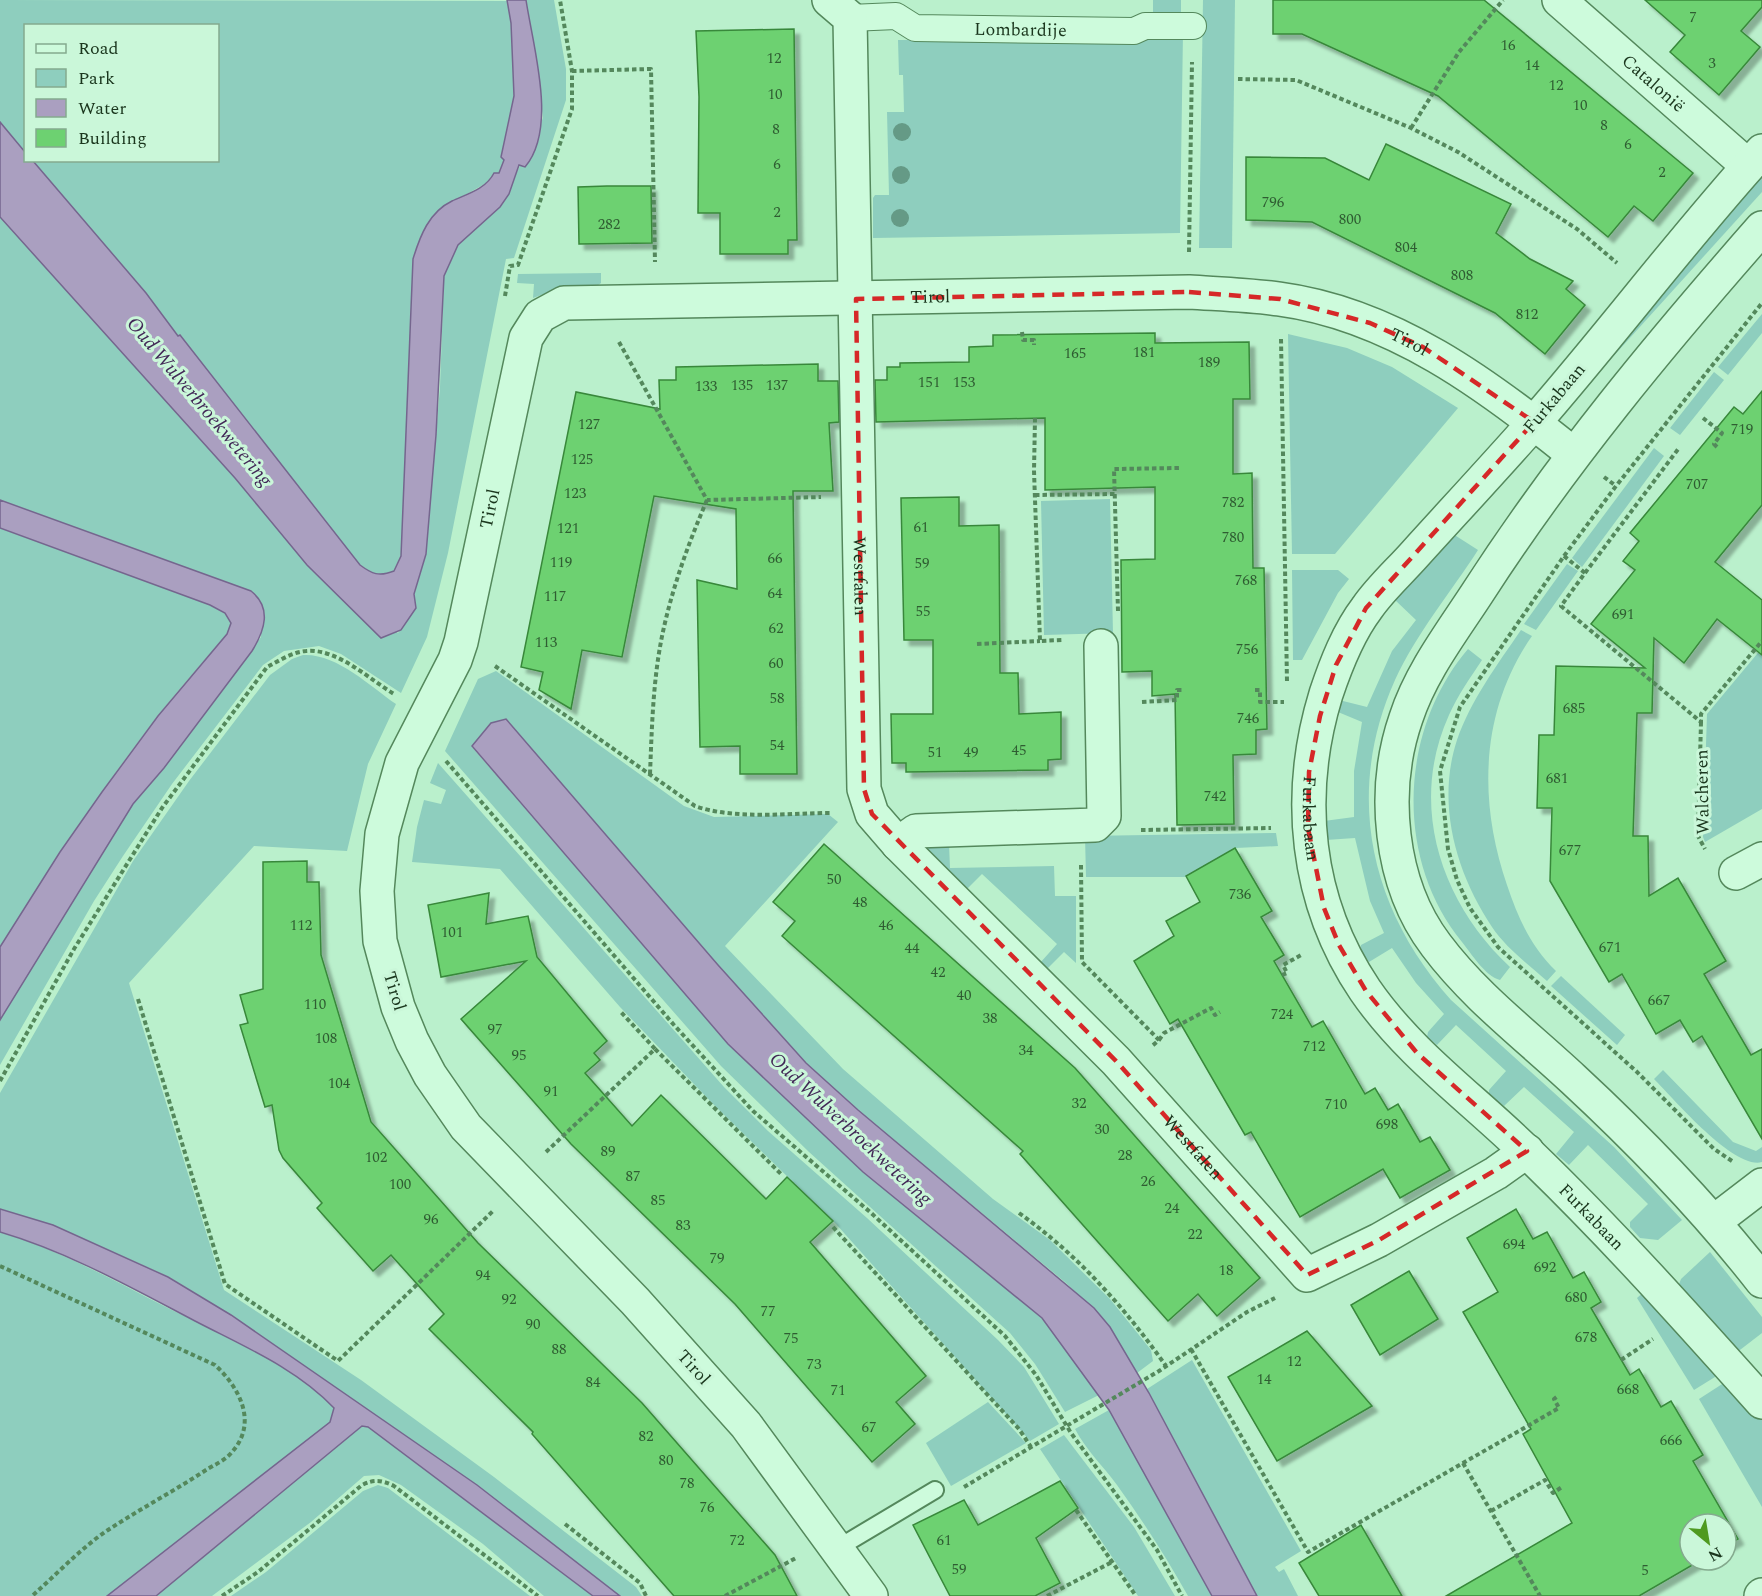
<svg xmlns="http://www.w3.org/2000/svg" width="1762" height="1596" font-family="Spectral,serif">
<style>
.green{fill:#8ecebe}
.water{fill:#aa9fc0;stroke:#75668e;stroke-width:1.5}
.building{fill:#6dd171;stroke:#38883a;stroke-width:1.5;filter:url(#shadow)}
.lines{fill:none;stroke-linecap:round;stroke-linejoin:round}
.service-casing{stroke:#54885c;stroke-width:20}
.pedestrian-casing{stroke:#54885c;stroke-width:28}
.minor-casing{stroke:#54885c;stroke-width:36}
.tertiary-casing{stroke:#54885c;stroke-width:36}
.path{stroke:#54885c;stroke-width:4;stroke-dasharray:4.5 3;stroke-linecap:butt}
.service{stroke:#cdfbdc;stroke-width:16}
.pedestrian{stroke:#cdfbdc;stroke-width:26}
.minor{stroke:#cdfbdc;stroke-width:33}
.tertiary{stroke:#cdfbdc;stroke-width:33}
.tree{fill:#659a86}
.marked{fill:none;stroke:#d62828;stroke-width:4.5;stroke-dasharray:12 8;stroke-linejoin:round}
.labels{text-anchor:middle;stroke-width:6;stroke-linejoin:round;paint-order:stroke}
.number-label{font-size:15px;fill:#2f5d32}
.street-label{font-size:18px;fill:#1a361d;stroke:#caf7d9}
.water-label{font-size:20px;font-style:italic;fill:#422857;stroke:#caf7d9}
</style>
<defs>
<filter id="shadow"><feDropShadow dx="5.5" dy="5.5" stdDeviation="1.5" flood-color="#0004"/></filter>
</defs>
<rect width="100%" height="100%" fill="#baf0cc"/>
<g class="green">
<path d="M0,0L508,1L511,23L514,96L501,157L504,160L499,173H494L488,182L444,207L413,259L403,519L401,556L394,571C379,577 372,574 360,565L180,335L178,336L146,293L33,161L218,160V26H26L25,152L0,122Z"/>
<path d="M526,0H554L566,69V100L514,258L506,259L448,553L427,637L401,693L341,654L319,646L284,651L263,665L172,784L123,856L94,901L0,1065V1020L18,987L133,804L164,768L261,637L251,591L0,500V217L235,478L307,565L398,633L416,608L414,594L426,554L440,387L444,276L458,245L500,207L543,118Z"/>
<path d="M1153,0H1181V21L1153,20Z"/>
<path d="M1203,0H1235L1232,248H1199Z"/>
<path d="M1151,32H1183L1180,233L873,238V198L875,195H889L887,112H904L903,75H899L898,40L1141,41Z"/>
<path d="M1762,164V192L1600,371L1595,368Z"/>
<path d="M601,273V283L597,286L563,287L533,298L534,284L517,283L518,274Z"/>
<path d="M1762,314V333L1728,375L1718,367Z"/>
<path d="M1288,334L1347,348L1392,367L1458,408L1335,554H1292Z"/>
<path d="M1714,372L1724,380L1680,435L1670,428Z"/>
<path d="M1654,448L1664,456L1582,567L1572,558Z"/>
<path d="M1110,499L1113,633L1044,635L1041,501Z"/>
<path d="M0,528L210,605L225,613L231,623L227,634C204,661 179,689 157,717C100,791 49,869 0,947Z"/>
<path d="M1453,534L1478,550C1451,592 1416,634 1395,680C1344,794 1370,909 1451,1000L1614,1147L1682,1220L1658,1240L1640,1238L1630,1227V1222L1648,1204L1588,1145L1569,1165L1556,1154L1574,1132L1524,1087L1504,1106L1489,1094V1090L1506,1071L1456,1025L1437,1045L1427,1037L1428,1032L1444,1014L1416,983L1392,948L1369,962L1360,949L1361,945L1384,933L1370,901L1355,838L1326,840L1324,821L1354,817V771L1362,722L1338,712L1339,700L1367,707L1392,651L1416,620L1395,600Z"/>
<path d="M1567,564L1578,571L1536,630L1524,624Z"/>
<path d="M1292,570H1338L1349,579L1338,593L1302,660H1293Z"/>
<path d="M1521,630L1532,636C1480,711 1478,801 1507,885C1518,918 1531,947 1556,971L1547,981C1529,965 1506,948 1492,927C1456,873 1436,804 1457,740C1471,700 1497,665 1521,630Z"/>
<path d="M1762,648V809L1705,842L1703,837L1707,714Z"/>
<path d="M1468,649L1482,660C1470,678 1458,695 1449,715C1408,805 1441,903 1510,967L1500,980C1485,976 1471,953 1462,942C1394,859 1399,730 1468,649Z"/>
<path d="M303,655C336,653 370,686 396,704L368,764L347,851L254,846L129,983L224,1290L361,1380L494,1477L636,1587L642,1596H620L477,1485L231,1315L169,1277L53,1225L0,1209V1093L133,861L189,781L270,675L292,659Z"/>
<path d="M496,671L684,806L714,817L828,814L838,822L725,946L843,1069L993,1199L1050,1240L1110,1299L1151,1350L1153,1361L1137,1373L1110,1327L1066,1283L858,1110L806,1063L718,965L506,719L491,723L472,747L728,1044L863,1172L1042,1318L1099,1395L1065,1412L1035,1364L1010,1333L809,1152L721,1066L445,751L478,679Z"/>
<path d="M438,763L724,1087L768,1131L867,1218L998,1340L1024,1367L1059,1424L1030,1441L836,1224L716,1107L620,1007L500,869L412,862L417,827L424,800L441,804L446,790L430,783Z"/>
<path d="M1276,833L1278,846L1236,848L1185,877H1086L1085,836Z"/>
<path d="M937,839L949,844L950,868L1054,866L1055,896H1076V963L1064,952L1046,970L1040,963L1057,944L982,874L966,890L924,852Z"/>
<path d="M1561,976L1625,1035L1617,1045L1551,986Z"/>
<path d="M1663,1070L1733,1142L1756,1151L1762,1147V1162C1734,1170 1674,1099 1654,1079Z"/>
<path d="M0,1232C57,1249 109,1278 162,1305C220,1334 288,1361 334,1408L331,1422L107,1596H0Z"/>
<path d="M1710,1252L1762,1317V1333L1736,1353L1678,1287L1681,1279Z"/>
<path d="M1646,1290L1723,1372L1694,1390L1637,1298Z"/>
<path d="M1192,1360L1301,1551L1275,1567L1279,1572L1284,1569L1298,1596H1257L1147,1389Z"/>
<path d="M1730,1379L1762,1414V1507L1699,1399Z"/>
<path d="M988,1402L1026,1443L951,1486L926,1443Z"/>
<path d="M1109,1410L1212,1596H1188C1166,1557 1143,1521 1117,1485C1104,1467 1086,1450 1075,1429Z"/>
<path d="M362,1426L368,1427L593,1596H544L483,1544L401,1485L379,1475L364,1476L311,1522L212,1596H156Z"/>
<path d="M1064,1435L1134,1527L1175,1596H1138L1040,1449Z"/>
<path d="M378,1485L388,1488L530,1596H231L266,1572L363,1491Z"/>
</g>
<g class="water">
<path d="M507,0H526C533,47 558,128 525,167L519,165L509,194L500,207L458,245L444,276L436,435L426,554L414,594L416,608L401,630L381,638L307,565L235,478L0,217V122L25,152L26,160L33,161L146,293L178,336L180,335L360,565C372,574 379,577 394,571L401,556L413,259C420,236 429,212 452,201C467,194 486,189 494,173H499L504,160L501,157L514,96L511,23Z"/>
<path d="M0,500L251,591C272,608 265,630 252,651L164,768L133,804L0,1020V947L60,852L102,792L158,716L227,634L231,623L225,613L210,605L0,528Z"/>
<path d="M506,719L718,965L806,1063L858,1110L1094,1308L1110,1327L1149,1393L1257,1596H1212L1109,1410L1042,1318L863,1172L728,1044L472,746L491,723Z"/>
<path d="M0,1209L53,1225L168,1277L231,1315L477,1485L620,1596H593L368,1427L362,1426L156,1596H107L330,1422L334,1408C296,1368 243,1346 195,1321C132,1288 68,1252 0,1232Z"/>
</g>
<g class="building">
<path d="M1273,0H1484L1693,173L1653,221L1634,206L1608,237L1438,96L1302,34H1273Z"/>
<path d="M1645,0H1762V7L1741,31L1760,47L1719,95L1670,52L1685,35Z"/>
<path d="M794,29L797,240H788V254H720V213H698L699,97L696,31Z"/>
<path d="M1386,144L1511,204L1496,233L1530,259L1573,281L1566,289L1585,305L1545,354L1495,313L1312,222L1246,220V157L1325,158L1369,180Z"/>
<path d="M607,186H651L652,243L579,244L578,187Z"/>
<path d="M1155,333V343L1249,342L1250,399H1233V474L1252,473L1253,568H1264L1267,729L1256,730V754L1233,755L1234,824L1177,825L1175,694L1152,696V671L1122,672L1121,560L1155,559V487L1045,490V418L876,422L875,380H887V367H900V363L969,362V347L993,346V335Z"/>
<path d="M818,364V381H838L839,422L829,423L833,491H793L797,774H740V746L700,747L697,580L737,589L736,509L654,496L622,657L582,650L571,709L539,690L543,672L521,667L576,392L660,409L659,380H676V367Z"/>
<path d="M1762,391V505L1715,562L1762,600V655L1717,619L1684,663L1654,638L1652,713H1637L1633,836H1648L1649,896L1678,878L1726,961L1704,974L1751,1055L1762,1049V1139L1702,1036L1693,1042L1680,1020L1656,1034L1622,974L1609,982L1550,881L1552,808H1537L1539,735H1554L1556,666L1645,668L1591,624L1635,570L1623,561L1639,541L1630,533L1734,407L1743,414Z"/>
<path d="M959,497V526L999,525L1000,673H1018L1019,714L1061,712V759L1048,760V770L906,772V763H892L891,714H933V640H904L901,498Z"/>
<path d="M824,844L1075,1068L1260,1278L1217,1316L1198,1294L1168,1321L1020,1154L1023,1151L782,936L795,921L773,902Z"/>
<path d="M1235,848L1272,911L1261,917L1284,955L1274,961L1312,1027L1323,1021L1365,1094L1375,1088L1388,1110L1398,1104L1420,1142L1430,1137L1450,1170L1400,1198L1383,1169L1300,1217L1251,1132L1245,1135L1178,1019L1170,1024L1134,961L1174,936L1166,921L1200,902L1186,876Z"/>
<path d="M307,861V882H319L321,955L371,1122L478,1243L642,1403L775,1555L797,1596H674L532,1434L533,1432L429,1329L444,1314L391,1255L373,1271L317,1208L322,1203L283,1158L279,1150L272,1105L265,1107L240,1025L248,1023L240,995L263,989V862Z"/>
<path d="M489,893L486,924L528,916L537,957L607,1041L594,1053L600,1060L585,1073L632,1126L661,1095L766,1199L787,1177L833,1221L810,1242L926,1376L896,1402L915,1424L872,1462L735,1304L571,1144L461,1019L526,961L441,977L428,905Z"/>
<path d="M1516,1209L1533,1239L1547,1232L1573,1278L1584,1272L1601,1302L1591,1308L1630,1375L1639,1369L1661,1407L1671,1401L1703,1455L1693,1461L1738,1539L1726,1546V1524H1690V1560H1701L1639,1596H1446L1572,1523L1523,1434L1531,1429L1463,1312L1498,1292L1467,1238Z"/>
<path d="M1409,1271L1438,1319L1380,1355L1351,1305Z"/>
<path d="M1307,1331L1372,1406L1277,1461L1228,1377Z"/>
<path d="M1060,1481L1078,1508L1036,1538L1060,1583L1035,1596H950L913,1525L964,1500L978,1525Z"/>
<path d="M1361,1525L1402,1596H1319L1299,1563Z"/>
</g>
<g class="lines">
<g class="service-casing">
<path id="service" d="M838,1548L935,1490"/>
</g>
<g class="pedestrian-casing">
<g id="pedestrian">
<path id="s1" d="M850,18L896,16L915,28L1134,31L1145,26H1193"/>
</g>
</g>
<g class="minor-casing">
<g id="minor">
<path id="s2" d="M829,0L850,18L864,789L872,814L898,844L1116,1061L1307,1275L1379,1240L1496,1173L1527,1151"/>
<path id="s3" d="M1559,0L1748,166"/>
<path id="s4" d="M1762,151C1682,239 1611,335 1532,425C1493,469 1454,511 1415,554C1399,572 1380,589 1367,608C1348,633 1336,664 1326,694C1295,795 1305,901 1365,990C1409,1054 1473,1099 1528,1153C1610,1232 1686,1317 1762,1402"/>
<path d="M898,844L916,831L1095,825L1104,816L1101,646"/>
<path d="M1736,873L1762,859"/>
<path d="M1715,1221L1762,1185"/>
<path id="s5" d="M871,1596L746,1425L635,1301L466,1127L430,1075L412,1041L398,1007L380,941L377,891L382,834L402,763L455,660L461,642L526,338L540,316L564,303L1189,292C1219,294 1250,295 1279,299C1392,314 1488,385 1573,454"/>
<path d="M1761,1596L1762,1595"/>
</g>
</g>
<g class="tertiary-casing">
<path id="tertiary" d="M1762,228C1660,344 1562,462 1478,592C1452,632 1421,672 1406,718C1381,790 1389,883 1436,945C1474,996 1527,1036 1573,1079C1641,1142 1705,1208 1762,1281"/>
</g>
<g class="path">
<path d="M572,71L651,69L655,262"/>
<path d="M1238,79L1296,80L1411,128L1458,152L1577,229L1617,263"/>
<path d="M1411,128L1459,52L1503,0"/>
<path d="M1189,252L1192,62"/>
<path d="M505,296L510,266L518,265L572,109V71L560,0"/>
<path d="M1022,332L1023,340H1034V345"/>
<path d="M1281,339L1287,682"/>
<path d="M619,342L707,500L821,497"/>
<path d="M1035,418L1034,471L1040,641L1062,640"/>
<path d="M1703,418L1722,433L1714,444L1717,447"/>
<path d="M1604,477L1616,486"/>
<path d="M1035,495L1115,494"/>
<path d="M1564,556L1585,573L1561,606L1701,722V714L1762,641"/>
<path d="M1585,573L1679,448"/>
<path d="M1118,611L1114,469L1179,468"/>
<path d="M977,644L1040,641"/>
<path d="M495,666L695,806C734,820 790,813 832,813"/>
<path d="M1255,690H1260V702H1284"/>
<path d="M1142,702L1177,700V690H1182"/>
<path d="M1701,722L1698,836L1705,849"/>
<path d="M446,761L674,1025L753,1111L870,1212L1005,1336L1036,1375L1071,1433L1157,1550L1182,1596"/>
<path d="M650,774C652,725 653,675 664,627C674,583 689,542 707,500"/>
<path d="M1141,830L1271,828"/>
<path d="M1081,865L1082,962L1159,1040L1152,1046"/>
<path d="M1282,975L1287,973L1283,965L1303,954"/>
<path d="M138,999L225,1284L338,1361L493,1211"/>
<path d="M1159,1040L1164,1033L1211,1008L1215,1015L1220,1012"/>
<path d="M655,1049L782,1175"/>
<path d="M0,1081L74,949L162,808L267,667C279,661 292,652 306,651C337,648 369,679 394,694"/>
<path d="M546,1152L655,1049L621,1012"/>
<path d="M1732,1161L1714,1149L1636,1071L1498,947L1470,908L1457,880L1448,849L1440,771L1460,707L1564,556L1616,486L1762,303"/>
<path d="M1019,1213C1078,1255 1125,1308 1166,1366"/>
<path d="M833,1227L1019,1429L1031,1447"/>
<path d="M0,1266L215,1365C240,1388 258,1423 232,1452C226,1460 214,1465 206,1470C174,1491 140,1509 108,1530C81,1548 57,1574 32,1596"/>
<path d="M1191,1349L1308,1552L1559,1408L1554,1399L1558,1396"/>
<path d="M1621,1360L1653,1339"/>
<path d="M1463,1463L1540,1596"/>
<path d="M964,1487L1159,1371L1247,1312L1275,1298"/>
<path d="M1076,1510L1136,1596"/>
<path d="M1491,1511L1545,1480L1553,1493L1562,1487"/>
<path d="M565,1524L640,1583L646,1596"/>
<path d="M222,1596L258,1572L362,1485C374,1479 382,1480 394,1486L538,1596"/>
<path d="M725,1596L796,1558"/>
<path d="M1047,1596L1112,1562"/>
</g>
<use href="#service" class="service"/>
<use href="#pedestrian" class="pedestrian"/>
<use href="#minor" class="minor"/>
<use href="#tertiary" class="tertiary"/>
</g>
<g class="tree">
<circle cx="902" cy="132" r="9"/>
<circle cx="901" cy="175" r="9"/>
<circle cx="900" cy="218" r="9"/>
</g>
<path class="marked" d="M1189,292L1280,299L1370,323L1423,347L1534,422L1366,608L1336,665L1320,716L1309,772L1308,828L1324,908L1339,945L1366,991L1417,1053L1527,1151L1379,1240L1307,1275L1116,1061L872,814L864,789L856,299Z"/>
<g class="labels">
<g class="number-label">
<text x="1693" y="22">7</text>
<text x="1508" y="50">16</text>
<text x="774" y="63">12</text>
<text x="1712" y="68">3</text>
<text x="1532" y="70">14</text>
<text x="1556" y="90">12</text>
<text x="775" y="99">10</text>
<text x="1580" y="110">10</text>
<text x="1604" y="130">8</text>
<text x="776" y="134">8</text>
<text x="1628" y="149">6</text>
<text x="777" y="169">6</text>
<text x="1662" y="177">2</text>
<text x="1273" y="207">796</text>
<text x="777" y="217">2</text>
<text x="1350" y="224">800</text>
<text x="609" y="229">282</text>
<text x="1406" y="252">804</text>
<text x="1462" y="280">808</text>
<text x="1527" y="319">812</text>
<text x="1144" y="357">181</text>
<text x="1075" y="358">165</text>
<text x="1209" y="367">189</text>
<text x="929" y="387">151</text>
<text x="964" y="387">153</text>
<text x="742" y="390">135</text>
<text x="777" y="390">137</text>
<text x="706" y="391">133</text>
<text x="589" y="429">127</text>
<text x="1742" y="434">719</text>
<text x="582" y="464">125</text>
<text x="1697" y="489">707</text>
<text x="575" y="498">123</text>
<text x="1233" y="507">782</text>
<text x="921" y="532">61</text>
<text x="568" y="533">121</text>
<text x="1233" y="542">780</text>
<text x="775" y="563">66</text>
<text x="561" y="567">119</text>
<text x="922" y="568">59</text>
<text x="1246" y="585">768</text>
<text x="775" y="598">64</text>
<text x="555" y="601">117</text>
<text x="923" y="616">55</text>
<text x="1623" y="619">691</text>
<text x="776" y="633">62</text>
<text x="546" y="647">113</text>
<text x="1247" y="654">756</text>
<text x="776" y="668">60</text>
<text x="777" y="703">58</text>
<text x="1574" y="713">685</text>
<text x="1248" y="723">746</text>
<text x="777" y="750">54</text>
<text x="1019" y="755">45</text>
<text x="935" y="757">51</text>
<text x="971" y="757">49</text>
<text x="1557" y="783">681</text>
<text x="1215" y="801">742</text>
<text x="1570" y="855">677</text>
<text x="834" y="884">50</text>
<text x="1240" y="899">736</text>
<text x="860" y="907">48</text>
<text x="301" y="930">112</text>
<text x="886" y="930">46</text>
<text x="452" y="937">101</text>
<text x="1610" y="952">671</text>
<text x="912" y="953">44</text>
<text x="938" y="977">42</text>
<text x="964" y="1000">40</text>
<text x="1659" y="1005">667</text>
<text x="315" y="1009">110</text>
<text x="1282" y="1019">724</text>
<text x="990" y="1023">38</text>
<text x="495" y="1034">97</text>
<text x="326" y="1043">108</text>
<text x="1314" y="1051">712</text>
<text x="1026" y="1055">34</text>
<text x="519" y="1060">95</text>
<text x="339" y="1088">104</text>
<text x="551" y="1096">91</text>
<text x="1079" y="1108">32</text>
<text x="1336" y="1109">710</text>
<text x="1387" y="1129">698</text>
<text x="1102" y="1134">30</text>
<text x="608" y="1156">89</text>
<text x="1125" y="1160">28</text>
<text x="376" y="1162">102</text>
<text x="633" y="1181">87</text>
<text x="1148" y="1186">26</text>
<text x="400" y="1189">100</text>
<text x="658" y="1205">85</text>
<text x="1172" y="1213">24</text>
<text x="431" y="1224">96</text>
<text x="683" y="1230">83</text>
<text x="1195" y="1239">22</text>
<text x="1514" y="1249">694</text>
<text x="717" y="1263">79</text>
<text x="1545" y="1272">692</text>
<text x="1226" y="1275">18</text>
<text x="483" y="1280">94</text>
<text x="1576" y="1302">680</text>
<text x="509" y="1304">92</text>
<text x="768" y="1316">77</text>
<text x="533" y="1329">90</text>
<text x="1586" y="1342">678</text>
<text x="791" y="1343">75</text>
<text x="559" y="1354">88</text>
<text x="1294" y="1366">12</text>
<text x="814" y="1369">73</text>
<text x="1264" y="1384">14</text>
<text x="593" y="1387">84</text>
<text x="1628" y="1394">668</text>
<text x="838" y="1395">71</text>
<text x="869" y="1432">67</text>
<text x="646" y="1441">82</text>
<text x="1671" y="1445">666</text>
<text x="666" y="1465">80</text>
<text x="687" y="1488">78</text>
<text x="707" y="1512">76</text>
<text x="737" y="1545">72</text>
<text x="944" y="1545">61</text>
<text x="959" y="1574">59</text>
<text x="1645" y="1575">5</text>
</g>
<g class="street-label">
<text dy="6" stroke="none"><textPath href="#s1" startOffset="174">Lombardije</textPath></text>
<text dy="6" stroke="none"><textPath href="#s3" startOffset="126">Catalonië</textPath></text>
<text dy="6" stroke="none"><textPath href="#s5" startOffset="1874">Tirol</textPath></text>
<text dy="6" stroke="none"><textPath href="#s5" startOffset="2361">Tirol</textPath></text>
<text transform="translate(1554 398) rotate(-50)" y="6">Furkabaan</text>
<text dy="6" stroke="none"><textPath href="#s5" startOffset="1280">Tirol</textPath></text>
<text dy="6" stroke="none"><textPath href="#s2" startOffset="586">Westfalen</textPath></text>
<text transform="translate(1702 792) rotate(-91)" y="6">Walcheren</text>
<text dy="6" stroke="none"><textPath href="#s4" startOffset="826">Furkabaan</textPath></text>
<text transform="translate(395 991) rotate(73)" y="6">Tirol</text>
<text dy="6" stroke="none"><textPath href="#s2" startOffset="1288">Westfalen</textPath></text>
<text dy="6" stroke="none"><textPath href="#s4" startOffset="1330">Furkabaan</textPath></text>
<text transform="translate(694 1367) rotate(48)" y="6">Tirol</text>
</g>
<g class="water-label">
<text transform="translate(200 401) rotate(50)" y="7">Oud Wulverbroekwetering</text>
<text transform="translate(851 1128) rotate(43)" y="7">Oud Wulverbroekwetering</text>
</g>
</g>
<rect x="24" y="24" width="195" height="138" fill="#caf7d9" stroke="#84aa8e" stroke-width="1.5"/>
<rect x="36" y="44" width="30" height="9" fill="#cdfbdc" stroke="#84aa8e" stroke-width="1.5"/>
<text x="78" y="54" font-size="18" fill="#1a361d">Road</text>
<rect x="36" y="69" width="30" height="18" fill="#8ecebe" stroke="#84aa8e" stroke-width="1.5"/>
<text x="78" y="84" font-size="18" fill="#1a361d">Park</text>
<rect x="36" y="99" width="30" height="18" fill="#aa9fc0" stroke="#84aa8e" stroke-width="1.5"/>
<text x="78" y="114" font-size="18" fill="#1a361d">Water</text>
<rect x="36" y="129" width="30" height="18" fill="#6dd171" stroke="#84aa8e" stroke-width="1.5"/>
<text x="78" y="144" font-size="18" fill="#1a361d">Building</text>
<g transform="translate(1708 1542) rotate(150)"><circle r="28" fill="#caf7d9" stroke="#84aa8e" stroke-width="1.5"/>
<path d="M0-4.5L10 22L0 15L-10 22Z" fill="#4f9a20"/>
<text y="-9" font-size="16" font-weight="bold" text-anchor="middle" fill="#1a361d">N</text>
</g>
</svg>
